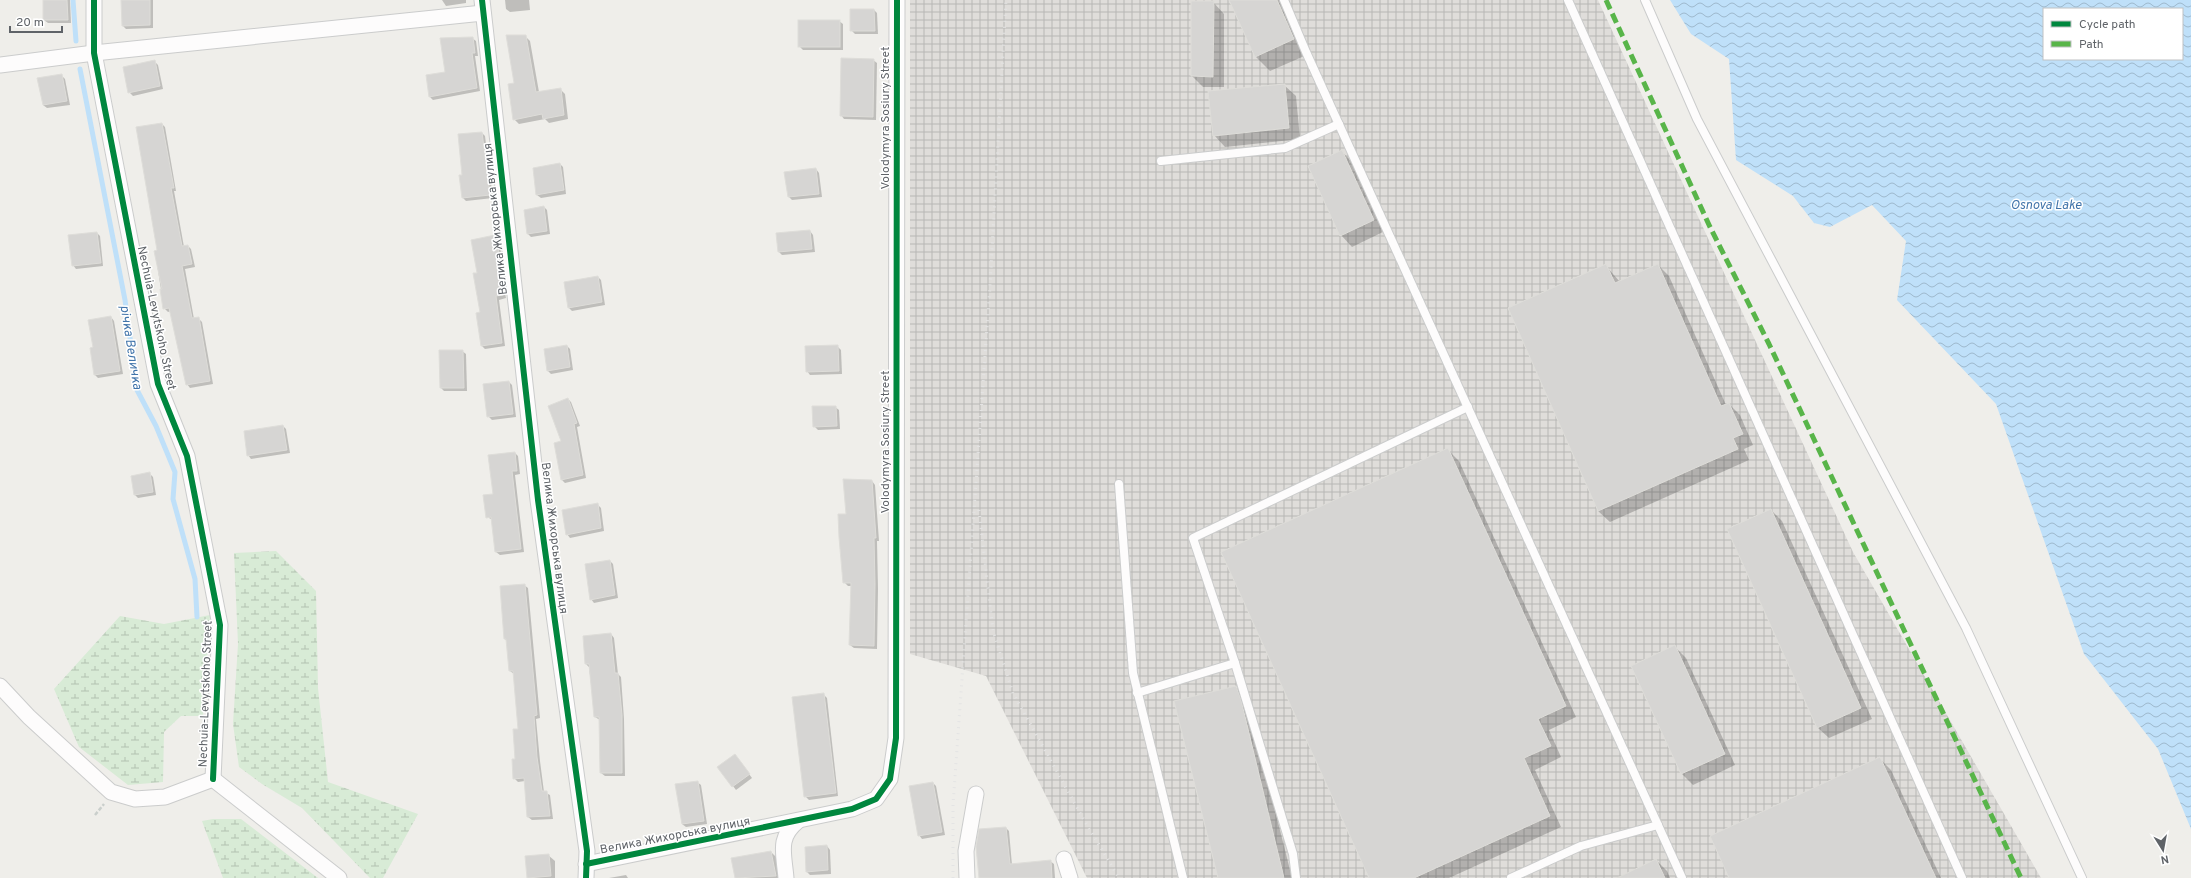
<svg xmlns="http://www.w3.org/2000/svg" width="2191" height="878" font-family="Overpass,sans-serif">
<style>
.industrial{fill:url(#industrial-grid)}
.wetland{fill:url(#wetland-marsh)}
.water{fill:url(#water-waves);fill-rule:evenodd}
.shadow{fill:#0003}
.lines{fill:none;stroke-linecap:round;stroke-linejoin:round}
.stream{stroke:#bfe0f9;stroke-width:5}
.building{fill:#d6d5d3;stroke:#deddd9}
.service-casing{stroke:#cbcccc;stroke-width:10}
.minor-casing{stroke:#cbcccc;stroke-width:17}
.path{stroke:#cacfcc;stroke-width:2.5;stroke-dasharray:4 2;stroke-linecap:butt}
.service{stroke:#fdfcfc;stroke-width:8}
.minor{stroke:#fdfcfc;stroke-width:15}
.rail{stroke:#e4e4e4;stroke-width:3;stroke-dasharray:1 5;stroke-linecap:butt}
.quiet{stroke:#58b549;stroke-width:5;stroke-dasharray:10 5;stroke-linecap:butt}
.cycleway-casing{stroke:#fff;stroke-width:8}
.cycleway{stroke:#00873e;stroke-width:6}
.labels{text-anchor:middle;stroke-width:3;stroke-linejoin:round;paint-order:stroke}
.street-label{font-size:12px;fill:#5f6368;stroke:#fff}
.water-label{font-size:13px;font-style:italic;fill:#4174aa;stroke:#fff}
</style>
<defs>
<pattern id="industrial-grid" width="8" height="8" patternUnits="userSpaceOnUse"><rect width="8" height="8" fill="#dfddda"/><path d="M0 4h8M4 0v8" fill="none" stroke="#b8b7b5"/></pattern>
<pattern id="wetland-marsh" width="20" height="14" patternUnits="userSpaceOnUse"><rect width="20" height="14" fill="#d8ebd6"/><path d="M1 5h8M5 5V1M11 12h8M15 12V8" fill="none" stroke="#b2c2b1"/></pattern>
<pattern id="water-waves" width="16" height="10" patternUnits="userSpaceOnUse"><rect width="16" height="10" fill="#bfe0f9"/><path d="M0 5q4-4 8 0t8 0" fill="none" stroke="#9eb9cd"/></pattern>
</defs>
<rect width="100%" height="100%" fill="#efeeea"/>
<path class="industrial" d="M910,0H1598L1853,552L2041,878H1087L986,676L910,654Z"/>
<g class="wetland">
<path d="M276,551L316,591L318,688L328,782L418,814L383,878H370L302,808L262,784L239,767L233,724L238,644L234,553Z"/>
<path d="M210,615L203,716H181L164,732L163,782L128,785L79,747L54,689L120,616L164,624Z"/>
<path d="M213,819H241L318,878H223L202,821Z"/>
</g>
<path class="water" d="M1670,0H2191V829L2158,749L2084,654L1996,404L1897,300L1906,241L1872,205L1830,227L1814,223L1793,196L1736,160L1729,59L1691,34ZM2044,9H2182V59H2044Z"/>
<g class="shadow">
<path d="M44,0H70L71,23H48L44,20Z"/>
<path d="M122,0H153V28L126,29L123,26Z"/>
<path d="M442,0H466V3L446,6Z"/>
<path d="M505,0H529L530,10L510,12L506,9Z"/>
<path d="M1230,0H1284L1309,54L1270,71L1255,56Z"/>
<path d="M1213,2L1224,14V87H1203L1192,76Z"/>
<path d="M874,10L877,13L878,34H855L851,30Z"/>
<path d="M839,21L843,24V50H803L799,46Z"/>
<path d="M525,36L530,41L539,92L560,89L565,94L568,119L549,123L545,119L519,124L514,119Z"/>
<path d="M472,38L476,41L478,56H475L480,91L433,100L430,97Z"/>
<path d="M873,60L877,63L876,120L844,119L841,115Z"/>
<path d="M155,62L158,65L163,89L133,96L129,92Z"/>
<path d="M61,75L65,79L70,105L47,108L43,105Z"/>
<path d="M1284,85L1296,96L1300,139L1225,147L1214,135Z"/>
<path d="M162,124L165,127L176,191H174L184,247L188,246L191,249L195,267L185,269L194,319L198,318L202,322L213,384L190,388L187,384L171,311L168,312L164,308L155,252L158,251Z"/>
<path d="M482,133L485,136L493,198L466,201L463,198Z"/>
<path d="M1342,152L1353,163L1385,231L1352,247L1341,235Z"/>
<path d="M560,164L563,167L566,194L541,198L537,195Z"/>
<path d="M816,169L819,173L822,197L792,200L789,197Z"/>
<path d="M544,207L547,210L550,234L531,237L528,234L525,210Z"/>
<path d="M810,231L813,235L815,252L782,255L779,252Z"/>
<path d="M97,233L100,236L103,266L76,269L73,265Z"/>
<path d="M495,236L499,240L503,265L499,266L506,298L499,300L505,346L485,349L482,346V313L478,273Z"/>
<path d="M1658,265L1669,276L1726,405L1729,404L1740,415L1753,445L1744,449L1749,460L1610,522L1598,511L1606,266L1620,282Z"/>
<path d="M598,277L601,280L605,305L572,311L569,308Z"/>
<path d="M111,317L114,321L123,374L98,378L95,375L94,348Z"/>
<path d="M567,346L570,349L573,370L551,374L548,371Z"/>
<path d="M837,346L841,350L842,374L810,375L807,371Z"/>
<path d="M462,351L466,354L467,391H444L441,388Z"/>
<path d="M509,382L512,385L516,417L492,420L488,416Z"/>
<path d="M568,399L571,402L580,426L577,427L586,478L565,483L562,480L563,442Z"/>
<path d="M835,407L839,410L840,429L818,430L814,426Z"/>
<path d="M283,426L286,429L290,453L251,459L248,455Z"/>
<path d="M1448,450L1459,461L1576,717L1549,730L1561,757L1535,770L1561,827L1449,878H1370Z"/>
<path d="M515,453L518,456L520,474L515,475L524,552L500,555L496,552L493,520L487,517L494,495Z"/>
<path d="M150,474L153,477L156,495L138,498L135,495Z"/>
<path d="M872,481L875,485L879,541H877L878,589L877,649L854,648L850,645L852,586H848L844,582L847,515Z"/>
<path d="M597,504L601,508L604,531L570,538L567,534Z"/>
<path d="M1771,510L1782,521L1872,719L1829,738L1817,727Z"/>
<path d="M610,561L613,564L618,598L594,603L591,599Z"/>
<path d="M524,585L528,588L540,718L536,719L540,761L544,792L550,795L553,819L532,820L528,817L525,781L518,782L514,778L519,730L514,674L510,671L507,641L505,639Z"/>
<path d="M611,634L614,638L618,674L621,677L624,719L625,776H605L601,773L600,720L595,717L589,667L586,664Z"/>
<path d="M1675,647L1686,658L1735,765L1693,785L1682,774Z"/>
<path d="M1236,687L1247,698L1292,878H1219Z"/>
<path d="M823,694L827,698L838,796L809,800L805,796Z"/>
<path d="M738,759L752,778L736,790L733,786Z"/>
<path d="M1880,759L1891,770L1941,878H1730Z"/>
<path d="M697,782L701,785L707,824L686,827L682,824L677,785Z"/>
<path d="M933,783L936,786L945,835L922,839L919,835Z"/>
<path d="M1006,828L1009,831L1012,865L1050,861L1054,864L1055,878H980Z"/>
<path d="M827,846L830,850L831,874L810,875L807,872Z"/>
<path d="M771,852L776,857L780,878H736L732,859Z"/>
<path d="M548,855L555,861V878H528L527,857Z"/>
<path d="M1656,860L1667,871L1670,878H1617Z"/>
<path d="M626,875L628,878H609Z"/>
</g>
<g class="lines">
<g class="stream">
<path d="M73,0L76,41"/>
<path d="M80,69L125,300L137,390L156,426L175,472L173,499L195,579L197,617"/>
</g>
</g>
<g class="building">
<path d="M43,0H67L68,20H43Z"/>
<path d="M121,0H150V25L122,26Z"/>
<path d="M1229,0H1277L1294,39L1255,57Z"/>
<path d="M1191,1H1214L1213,77L1191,76Z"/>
<path d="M850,9H874L875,31H850Z"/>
<rect x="798" y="20" width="42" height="27"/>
<path d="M506,35H526L536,92L561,88L564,115L543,119L542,114L513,120L508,84L514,83Z"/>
<path d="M473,37L475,53H472L477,88L429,97L426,75L445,72L440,38Z"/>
<path d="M841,58L874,59L873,117L840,116Z"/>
<path d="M155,60L160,86L128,93L123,67Z"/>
<path d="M62,74L67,101L43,105L37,78Z"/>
<path d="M1285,84L1289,128L1213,136L1208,91Z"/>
<path d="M162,123L174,188H171L182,246L188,245L192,264L182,266L192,318L199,317L210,381L186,385L169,308L163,309L160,289H162L154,251L157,250L136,127Z"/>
<path d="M482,132L490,195L462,198L459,175H462L458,134Z"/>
<path d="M1342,150L1374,220L1340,236L1308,166Z"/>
<path d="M560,163L564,190L536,195L533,168Z"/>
<path d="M816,168L819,194L788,197L784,172Z"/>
<path d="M544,206L547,231L527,234L524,210Z"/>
<path d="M810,230L812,249L778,252L776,233Z"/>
<path d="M97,232L101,263L72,266L68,235Z"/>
<path d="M495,235L501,262H497L503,295L496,296L502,343L481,346L476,313L480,312L473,273H477L471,240Z"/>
<path d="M1606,264L1615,283L1658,264L1721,406L1729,403L1743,434L1733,438L1738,449L1598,511L1508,308Z"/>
<path d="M598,276L602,302L568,308L564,282Z"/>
<path d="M111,316L120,371L94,375L90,348L93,347L88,320Z"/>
<path d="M567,345L570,367L547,371L544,349Z"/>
<path d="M838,345L839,371L806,372L805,346Z"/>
<path d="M439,350H463L464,388H440Z"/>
<path d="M509,381L513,414L487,417L483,384Z"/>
<path d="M568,398L577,423L574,424L583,475L561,480L554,443L561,441L548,406Z"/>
<path d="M812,406H836L837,426L813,427Z"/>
<path d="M283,425L287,450L247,456L244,431Z"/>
<path d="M1448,448L1566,706L1538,719L1551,746L1524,758L1550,816L1414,878H1369L1221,552Z"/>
<path d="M515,452L517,471H512L521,549L495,552L491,517L486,518L483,495L493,494L488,455Z"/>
<path d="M150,472L153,492L134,495L131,476Z"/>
<path d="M843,479L872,480L876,538H874L875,584L874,646L849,645L851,583H843L839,537L838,514H846Z"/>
<path d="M598,503L601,528L566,535L562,510Z"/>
<path d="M1771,509L1861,708L1817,728L1727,529Z"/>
<path d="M610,560L615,595L590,600L585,564Z"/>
<path d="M525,584L537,715L534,716L537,757L542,791H547L550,816L527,817L524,778L513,779L512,759H515L513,729H518L513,671H509L506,639H504L500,586Z"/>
<path d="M611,633L615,673H618L622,715V773H600L599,717H594L589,664H585L583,636Z"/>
<path d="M1675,645L1725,754L1681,774L1631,666Z"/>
<path d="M1236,686L1241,700L1284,878H1218L1174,701Z"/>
<path d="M824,693L836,793L804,797L792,697Z"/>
<path d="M735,754L750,774L732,787L717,767Z"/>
<path d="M1880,757L1936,878H1729L1710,836Z"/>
<path d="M698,781L704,821L682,824L675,784Z"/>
<path d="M933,782L942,832L918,836L909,786Z"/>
<path d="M1006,827L1010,864L1051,860L1052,878H979L976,847L979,829Z"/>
<path d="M827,845L828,870L806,872L805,847Z"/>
<path d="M771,851L776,876L735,878L731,858Z"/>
<path d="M549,854L551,876L527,878L525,856Z"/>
<path d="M1656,859L1665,878H1617Z"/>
</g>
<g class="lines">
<g class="service-casing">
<g id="service">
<path d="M1284,0L1306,52L1682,878"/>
<path d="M1568,0L1962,878"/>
<path d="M1645,0L1697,119L1966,628L2082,878"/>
<path d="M1161,161L1285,148L1339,124"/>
<path d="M1119,484L1133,673L1183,878"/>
<path d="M1235,663L1293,854L1296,878"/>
<path d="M1137,693L1235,663L1193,538L1468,407"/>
<path d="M1511,878L1581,846L1658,825"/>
</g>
</g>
<g class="minor-casing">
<g id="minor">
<path d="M94,0V53L158,384L187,456L220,625L213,779"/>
<path d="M482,0L538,500L587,851L586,878"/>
<path d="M0,65L94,53L483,13"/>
<path d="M0,686L29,717L111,792L135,799L165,797L213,779"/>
<path d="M213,779L339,878"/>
<path d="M1064,859L1070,878"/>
<path d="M586,864L852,809L876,799L890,779L896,738L897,0"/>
<path d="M786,878C784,853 777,838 798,821"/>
<path d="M967,878L966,851L976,794"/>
</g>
</g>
<path class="path" d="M95,815L104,804"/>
<use href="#service" class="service"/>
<use href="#minor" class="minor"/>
<g class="rail">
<path d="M979,510L993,631L1013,693L1084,820L1119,878"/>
<path d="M953,878V805L990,286L1006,0"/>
</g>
<path class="quiet" d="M1606,0L1710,227L1769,344L2021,878"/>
<g class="cycleway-casing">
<g id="cycleway">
<path d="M94,0V53L158,384L187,456L220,625L213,779"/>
<path d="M482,0L538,500L587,851L586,878"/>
<path d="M586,864L852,809L876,799L890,779L896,738L897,0"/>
</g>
</g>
<use href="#cycleway" class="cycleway"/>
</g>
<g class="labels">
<g class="street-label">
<text transform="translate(885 118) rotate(-90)" y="4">Volodymyra Sosiury Street</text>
<text transform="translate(495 219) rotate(-96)" y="4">Велика Жихорська вулиця</text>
<text transform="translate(157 318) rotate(78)" y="4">Nechuia-Levytskoho Street</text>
<text transform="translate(885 442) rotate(-90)" y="4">Volodymyra Sosiury Street</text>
<text transform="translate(555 538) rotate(83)" y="4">Велика Жихорська вулиця</text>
<text transform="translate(205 694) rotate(-88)" y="4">Nechuia-Levytskoho Street</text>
<text transform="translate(675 835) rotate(-11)" y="4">Велика Жихорська вулиця</text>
</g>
<g class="water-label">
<text x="2046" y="209">Osnova Lake</text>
<text transform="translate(132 347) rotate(81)" y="5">річка Величка</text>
</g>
</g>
<rect x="2043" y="8" width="140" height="52" fill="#ffffff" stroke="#bfc1c3"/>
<rect x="2051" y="21" width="20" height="6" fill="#00873e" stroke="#bfc1c3"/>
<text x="2079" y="28" font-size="12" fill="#5f6368">Cycle path</text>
<rect x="2051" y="41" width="20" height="6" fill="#58b549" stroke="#bfc1c3"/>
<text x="2079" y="48" font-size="12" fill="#5f6368">Path</text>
<g transform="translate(2163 850) rotate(169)" stroke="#ffffff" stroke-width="3" paint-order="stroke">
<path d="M0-3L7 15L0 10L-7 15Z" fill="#5f6368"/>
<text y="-6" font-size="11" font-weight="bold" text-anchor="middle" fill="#5f6368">N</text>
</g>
<path d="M10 26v6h52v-6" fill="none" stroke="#5f6368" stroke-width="2"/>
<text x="16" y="26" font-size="12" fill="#5f6368" stroke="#ffffff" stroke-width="3" paint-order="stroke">20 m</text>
</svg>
